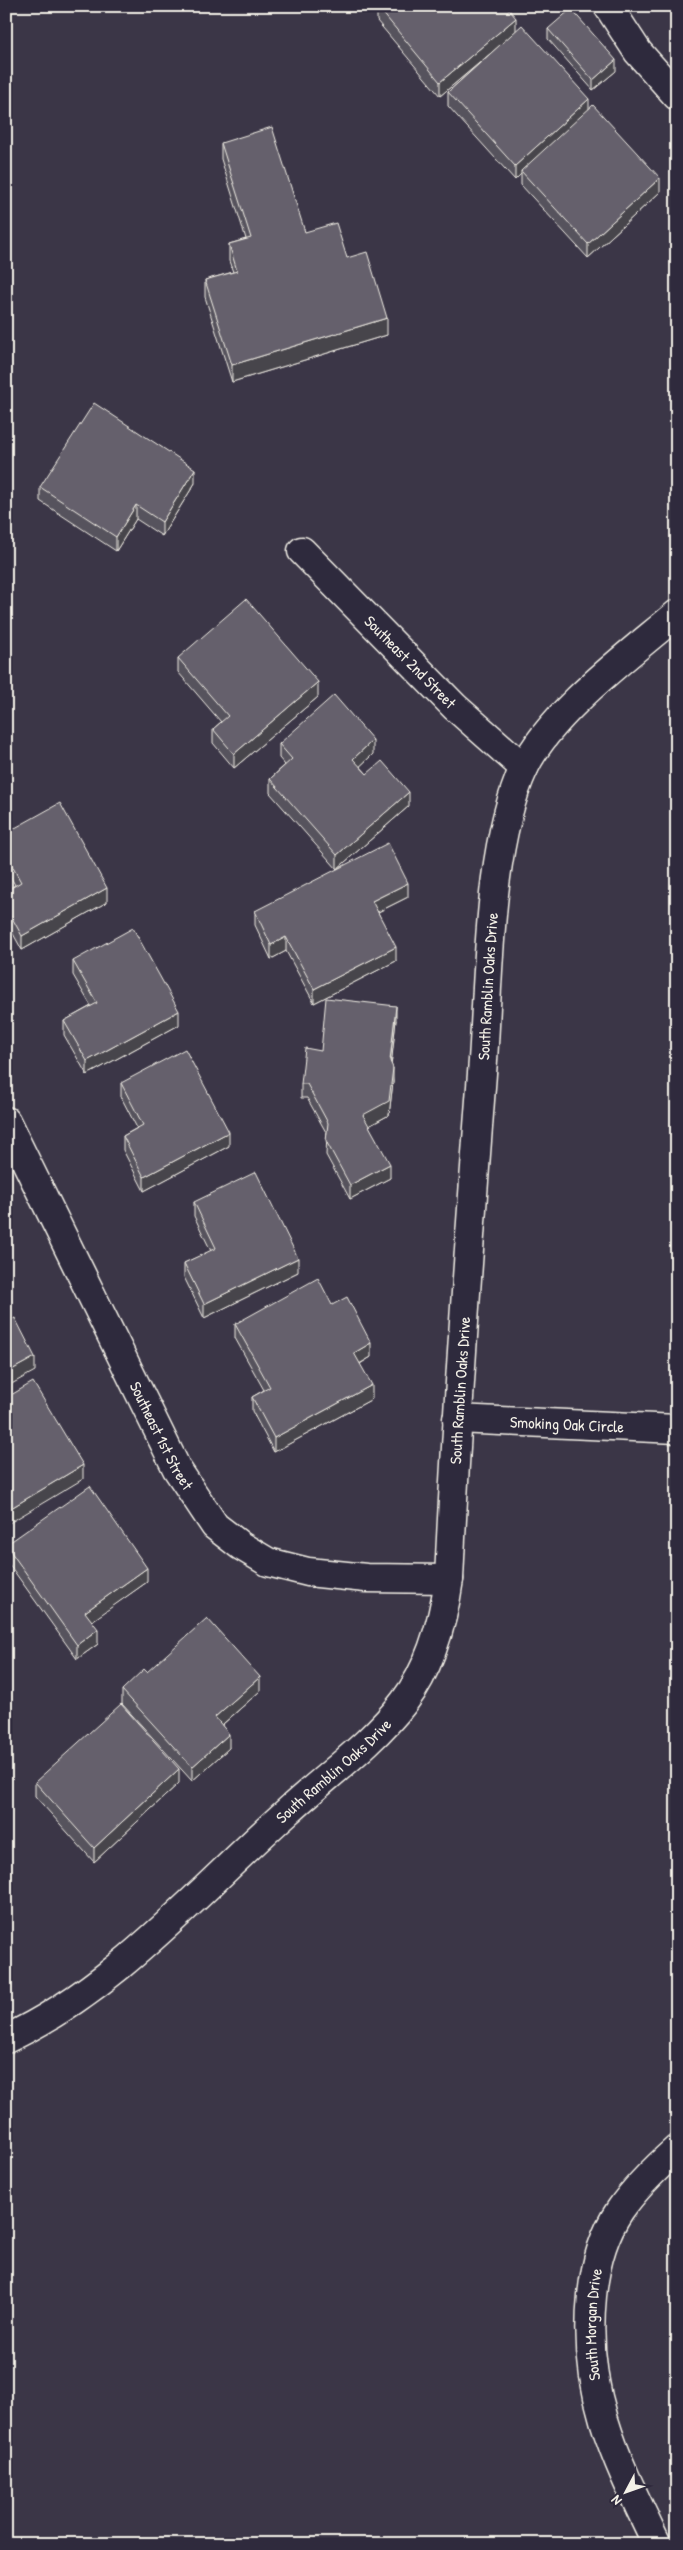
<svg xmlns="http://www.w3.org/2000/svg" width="683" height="2550" font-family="'Patrick Hand',sans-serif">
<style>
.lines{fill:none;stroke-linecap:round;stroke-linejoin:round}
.street-casing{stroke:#f4f1e8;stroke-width:31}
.street{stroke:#2f2a3d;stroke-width:28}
.wall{fill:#57535d;stroke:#f4f1e8}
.shaded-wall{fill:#47444c;stroke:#f4f1e8}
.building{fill:#65616c;stroke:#f4f1e8}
.labels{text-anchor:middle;stroke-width:4;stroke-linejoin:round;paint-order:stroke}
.street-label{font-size:16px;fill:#f4f1e8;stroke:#2f2a3d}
</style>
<rect width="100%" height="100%" fill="#3b3647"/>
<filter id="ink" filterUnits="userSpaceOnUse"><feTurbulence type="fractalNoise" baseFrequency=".02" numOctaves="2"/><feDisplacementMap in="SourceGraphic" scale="10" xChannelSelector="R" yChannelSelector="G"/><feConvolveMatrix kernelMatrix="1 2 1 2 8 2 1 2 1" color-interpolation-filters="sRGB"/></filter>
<g filter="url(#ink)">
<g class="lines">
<g class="street-casing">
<g id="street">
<path d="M608,6L638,52L677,96"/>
<path id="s1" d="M302,551L455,707L524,768"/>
<path id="s2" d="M6,1121L177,1469L215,1526L241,1546L268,1562L308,1572L366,1578L449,1579"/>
<path id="s3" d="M457,1419L677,1429"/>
<path id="s4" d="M6,2039C115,1989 199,1890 288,1811C326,1776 372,1744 404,1702C430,1668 443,1622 449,1579C457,1406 470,1233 483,1060C489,974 488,845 524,768C550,713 630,654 677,614"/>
<path id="s5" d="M657,2544C616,2459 582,2393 592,2296C595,2266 603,2235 620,2210C635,2188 657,2167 677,2149"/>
</g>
</g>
<use href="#street" class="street"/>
</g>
<g class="wall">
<path d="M363,6H506L516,31L589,109L660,192L588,258L521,185V174L515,180L448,106V92L491,53L440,96L377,21V8L370,14Z"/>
<path d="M548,29L616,71L593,90L548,39Z"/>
<path d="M221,143L305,232L347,258L387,335L232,382L205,297V280L233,272L229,261V244L246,239L221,159Z"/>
<path d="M195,483L162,536L136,519L116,551L40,501V487Z"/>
<path d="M178,658L318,697L234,768L213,743V729L221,722L178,672Z"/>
<path d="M279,744L373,754L360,766L367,774L409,806L337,869L270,793V779L285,765L279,758Z"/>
<path d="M6,833L107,902L22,950L6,921V890L15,885L6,869Z"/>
<path d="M408,897L378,912L396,961L314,1003L286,951L271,959L255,925V911Z"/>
<path d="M73,961L179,1025L87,1075L64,1035V1021L91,1006L73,975Z"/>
<path d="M396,1020L391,1064L393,1082L389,1115L369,1126L390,1178L350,1199L326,1155L327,1134L307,1098H301V1084L321,1051Z"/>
<path d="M121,1083L229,1146L144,1191L123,1150V1136L137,1128L121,1097Z"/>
<path d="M194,1202L298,1272L204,1318L184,1277V1263L211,1251L194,1216Z"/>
<path d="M332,1305L371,1357L360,1364L372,1399L274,1452L252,1411V1397L264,1390L235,1338V1324Z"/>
<path d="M6,1545L147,1582L91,1621L98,1644L77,1659L6,1560Z"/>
<path d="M122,1690L260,1691L222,1725L229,1748L192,1781L122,1704Z"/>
<path d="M35,1782L179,1783L94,1862L35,1796Z"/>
</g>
<g class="shaded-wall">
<path d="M370,6H378L370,14Z"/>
<path d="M516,18V32L440,96V82Z"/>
<path d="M616,60V71L593,90V80Z"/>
<path d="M589,99V113L521,171V174L515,180V166Z"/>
<path d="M660,178V192L588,258V244Z"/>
<path d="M387,318V335L232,382V365Z"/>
<path d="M195,469V483L162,536V522Z"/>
<path d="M136,505V519L116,551V537Z"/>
<path d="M318,682V697L234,768V754Z"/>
<path d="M373,740V754L353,773V759Z"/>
<path d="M409,792V806L337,869V855Z"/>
<path d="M408,883V897L372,915V901Z"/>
<path d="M107,888V902L22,950V936Z"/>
<path d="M286,937V951L271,959V945Z"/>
<path d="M396,947V961L314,1003V989Z"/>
<path d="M396,1006V1020L390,1076V1061Z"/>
<path d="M179,1011V1025L87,1075V1061Z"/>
<path d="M393,1068V1082L389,1115L363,1129V1115Z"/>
<path d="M229,1132V1146L144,1191V1177Z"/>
<path d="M390,1164V1178L350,1199V1185Z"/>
<path d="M298,1258V1272L204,1318V1304Z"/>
<path d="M371,1343V1357L354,1367V1353Z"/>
<path d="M35,1357V1371L6,1387V1373Z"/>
<path d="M372,1385V1399L274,1452V1438Z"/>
<path d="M83,1465V1479L6,1525V1511Z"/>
<path d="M147,1568V1582L85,1626V1612Z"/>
<path d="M98,1629V1644L77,1659V1645Z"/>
<path d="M260,1677V1691L215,1731V1717Z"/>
<path d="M229,1734V1748L192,1781V1767Z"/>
<path d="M179,1769V1783L94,1862V1848Z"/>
</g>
<g class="building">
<path d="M377,6H506L516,18L440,82Z"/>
<path d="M571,9L616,60L593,80L548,29Z"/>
<path d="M522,25L589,99L515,166L448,92Z"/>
<path d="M593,105L660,178L588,244L521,171Z"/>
<path d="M272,127L305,232L336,223L347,258L367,252L387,318L232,365L205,280L237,271L229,244L251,238L221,143Z"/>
<path d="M94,403L195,469L162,522L136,505L116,537L40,487Z"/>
<path d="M246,599L318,682L234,754L213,729L228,716L178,658Z"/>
<path d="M334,695L373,740L353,759L367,774L382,761L409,792L337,855L270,779L292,759L279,744Z"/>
<path d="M60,803L107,888L22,936L6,907V891L21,882L6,855V833Z"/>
<path d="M388,843L408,883L372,901L396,947L314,989L286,937L271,945L255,911Z"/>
<path d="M133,928L179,1011L87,1061L64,1021L97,1003L73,961Z"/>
<path d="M326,998L396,1006L390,1061L393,1068L389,1101L363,1115L390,1164L350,1185L326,1141L328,1123L307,1084H301L305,1048L321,1051Z"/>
<path d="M185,1049L229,1132L144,1177L123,1136L143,1125L121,1083Z"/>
<path d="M256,1172L298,1258L204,1304L184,1263L216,1248L194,1202Z"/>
<path d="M318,1278L332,1305L347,1297L371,1343L354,1353L372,1385L274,1438L252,1397L270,1387L235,1324Z"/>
<path d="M15,1318L35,1357L6,1373V1322Z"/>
<path d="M33,1382L83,1465L6,1511V1398Z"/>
<path d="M90,1486L147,1568L85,1612L98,1629L77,1645L6,1545Z"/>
<path d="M207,1618L260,1677L215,1717L229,1734L192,1767L122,1690L144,1669L147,1672Z"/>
<path d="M121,1704L179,1769L94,1848L35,1782Z"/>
</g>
</g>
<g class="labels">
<g class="street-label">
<text dy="6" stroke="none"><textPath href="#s1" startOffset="155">Southeast 2nd Street</textPath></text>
<text dy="6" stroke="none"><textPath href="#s4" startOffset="1250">South Ramblin Oaks Drive</textPath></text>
<text dy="6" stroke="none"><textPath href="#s4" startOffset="845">South Ramblin Oaks Drive</textPath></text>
<text dy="6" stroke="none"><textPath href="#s3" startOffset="110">Smoking Oak Circle</textPath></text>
<text dy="6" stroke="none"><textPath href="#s2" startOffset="351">Southeast 1st Street</textPath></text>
<text dy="6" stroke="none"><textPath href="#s4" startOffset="425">South Ramblin Oaks Drive</textPath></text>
<text dy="6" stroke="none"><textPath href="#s5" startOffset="232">South Morgan Drive</textPath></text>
</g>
</g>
<rect width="683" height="2550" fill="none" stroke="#2f2a3d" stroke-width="25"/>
<rect x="12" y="12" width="658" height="2525" fill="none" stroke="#f4f1e8" stroke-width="2" filter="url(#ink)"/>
<g transform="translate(626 2492) rotate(229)" stroke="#2f2a3d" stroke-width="4" paint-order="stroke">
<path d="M0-4L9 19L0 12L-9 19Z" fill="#f4f1e8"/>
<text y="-8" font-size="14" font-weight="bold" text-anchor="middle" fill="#f4f1e8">N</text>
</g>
</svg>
